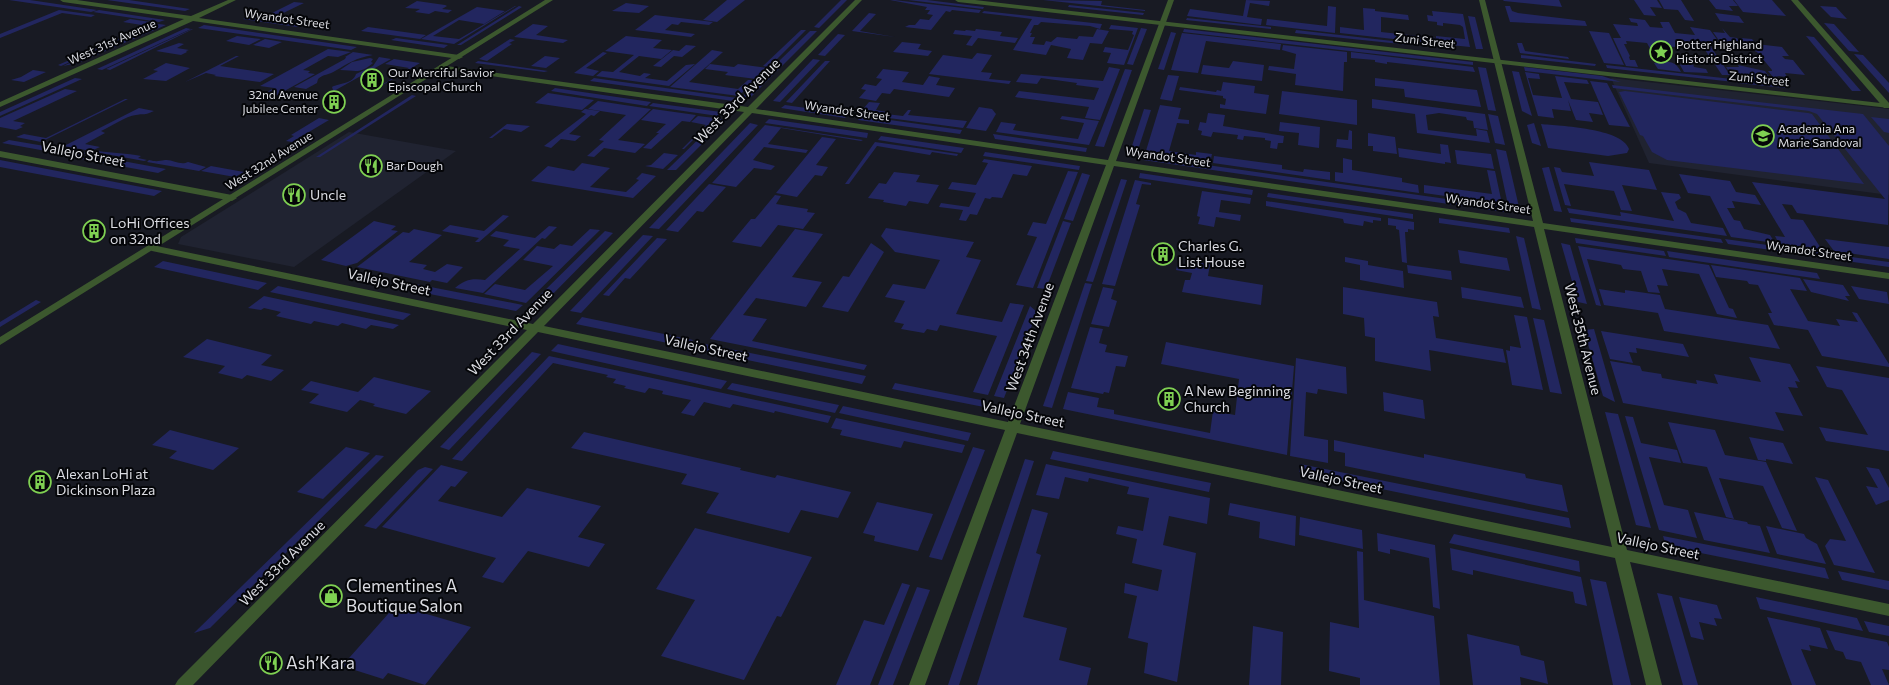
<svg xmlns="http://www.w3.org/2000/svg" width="1889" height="685" font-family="Commissioner,sans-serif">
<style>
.built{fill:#202331}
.green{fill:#22265f}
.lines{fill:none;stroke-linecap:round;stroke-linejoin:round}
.minor{fill:#3c582e;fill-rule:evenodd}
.tertiary{fill:#3c582e;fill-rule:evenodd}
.labels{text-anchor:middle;stroke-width:4;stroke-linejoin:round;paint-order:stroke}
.far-street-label{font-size:12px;fill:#dbdce2;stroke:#050609}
.far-poi-label{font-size:12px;fill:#dbdce2;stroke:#050609;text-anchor:start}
.street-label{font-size:14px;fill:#dbdce2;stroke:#050609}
.poi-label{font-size:14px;fill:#dbdce2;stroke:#050609;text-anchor:start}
.near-poi-label{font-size:17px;fill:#dbdce2;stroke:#050609;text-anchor:start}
</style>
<rect width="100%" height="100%" fill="#181a23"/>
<g class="built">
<path d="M1611,78L1889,109V195L1649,163Z"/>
<path d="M349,132L456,151L294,267L178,244L181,237Z"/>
</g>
<g class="green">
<path d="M9,0H30L97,10L91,12Z"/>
<path d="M107,0H129L190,9L185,11Z"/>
<path d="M727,0H745L717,22L703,20Z"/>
<path d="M841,0H847L819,28L814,27Z"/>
<path d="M890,0H894L981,10L979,13L952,10L950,12L946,11L931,30L905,27L909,25H915L920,19L929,20L933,15L927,14L930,10H925L927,7Z"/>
<path d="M908,0H927L984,7L983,9Z"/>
<path d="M1043,0L1102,1L1101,5L1145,10V11Z"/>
<path d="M1246,0L1270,1L1269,6L1250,3L1247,17L1262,19L1261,25L1187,16L1190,9L1243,16Z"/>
<path d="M1503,0H1559L1562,7L1504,1Z"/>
<path d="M1634,0H1657L1662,8L1650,7L1656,16L1644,15Z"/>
<path d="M1659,0H1681L1694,21L1685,20L1678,10L1664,9Z"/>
<path d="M1709,0H1733L1738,6H1729L1733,11L1716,9Z"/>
<path d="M1734,0H1772L1786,16L1743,12Z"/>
<path d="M417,1L445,5L447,6L442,9L452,10L448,13L435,11L429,14L415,12L420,9L405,8Z"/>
<path d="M294,2L304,3L273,18L253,16H266Z"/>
<path d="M626,3L649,6L639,13L612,11Z"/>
<path d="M1069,5L1144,13L1143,15L1068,7Z"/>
<path d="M515,6H516L454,44L421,39L477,7L505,11L484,24L459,20L433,36L459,39Z"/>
<path d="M519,6L522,7L461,45H457Z"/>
<path d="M1328,6L1336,7L1335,33L1266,25L1267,19L1327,26Z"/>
<path d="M1505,6H1510L1512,11L1518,13L1585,21L1587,26L1510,22Z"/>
<path d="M1820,6L1836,7L1847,19L1831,17Z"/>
<path d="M1363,8L1375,9V11L1408,15L1409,20L1381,17V32L1428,37L1429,43L1340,33V27L1364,30Z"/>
<path d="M59,10L95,15L91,17L62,13L0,38V34Z"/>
<path d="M99,10L165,20L159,22L93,12Z"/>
<path d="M984,11L1102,24L1100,29L1090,26L1041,22L1038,25H1034L1030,33H1032L1030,37H1035L1032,44L1044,45L1046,41L1051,42L1057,37L1077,39L1079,36L1093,37L1097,29L1109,31L1102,44L1090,43L1083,60L1067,58L1071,49L1051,45L1046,55L1013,50L1032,19L982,13Z"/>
<path d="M1432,11L1463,14L1470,47L1431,43L1430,37L1436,38V36L1465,39L1463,27L1460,25L1443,23V26L1437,25V22L1428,21L1427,15L1433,16Z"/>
<path d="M869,13L876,14L860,31L895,37L852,31Z"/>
<path d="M1715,13L1739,16L1744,23L1720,21Z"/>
<path d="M655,15L713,22L709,25L681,22L678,25L672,24L665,30L695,34L691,37L635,30Z"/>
<path d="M1468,16L1475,17L1483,49H1476Z"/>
<path d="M248,17L305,25L297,27L243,19Z"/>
<path d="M1187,18L1271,27V29L1186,20Z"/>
<path d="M1629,18L1645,20L1650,27L1663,28L1660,22H1669L1675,33L1695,35L1690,27L1710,30L1721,45L1709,44L1730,75H1722L1703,47L1683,45L1680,41L1682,45H1676L1680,50L1675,47L1659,45L1660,48H1656L1663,61C1672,62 1677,63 1681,72L1658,69L1654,63H1658L1647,43L1626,41L1627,44H1624L1630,56L1629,57L1630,60H1635L1638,67L1626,66L1613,38H1621L1613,24L1638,26L1637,23L1631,22Z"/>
<path d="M130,19L157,23L61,66L58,65L148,26L123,22Z"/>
<path d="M1824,23L1834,24L1859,52L1849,51Z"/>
<path d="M159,24L166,25L78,63L63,66Z"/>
<path d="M533,24L548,26L536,35L568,40L563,43L514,37Z"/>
<path d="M204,25L357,47L351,50L198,28Z"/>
<path d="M1111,25L1138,28L1124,65L1107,63L1111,53L1103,52L1105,47L1128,50L1134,35L1132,34L1133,31L1109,29Z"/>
<path d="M368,27L426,35L420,39L361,31Z"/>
<path d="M186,28L191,29L102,70L97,69Z"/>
<path d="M1141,28L1147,29L1133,65L1127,64Z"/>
<path d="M1722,28L1730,37L1737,38L1745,48L1736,50L1733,46L1722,45L1713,32L1725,33Z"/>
<path d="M193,29L110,70L106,69L192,29Z"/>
<path d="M976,29L1002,32L1000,36L1018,38L1015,43L978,38L972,46L966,45L972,36L953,34L955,30L965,31L966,30L975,31Z"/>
<path d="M1184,29L1473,62V65L1183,32Z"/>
<path d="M801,30H806L769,67L763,66Z"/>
<path d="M1296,30L1410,43V45L1295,33Z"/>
<path d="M810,31H817L750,98L742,97Z"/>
<path d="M1589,31L1609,33L1624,65L1604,63Z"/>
<path d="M1171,32L1176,33L1164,70L1158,69Z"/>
<path d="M1182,33L1281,44L1280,50L1206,41L1198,73L1171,70Z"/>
<path d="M838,34L845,35L825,56L818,55Z"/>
<path d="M237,36L261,39L249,45L226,41Z"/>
<path d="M626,36L662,40L653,48L672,50L661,59L639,56L619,72L640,76L644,73L651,74L645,78L667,81L686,65L695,64L669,86L596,76L602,71L613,72L634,55L605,51Z"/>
<path d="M1806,36L1814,37L1861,91H1852Z"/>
<path d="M396,38L448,45L444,48L391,40Z"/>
<path d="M1740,38L1752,39L1756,44L1782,47L1789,56H1782L1785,59L1793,60L1805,75L1785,73L1787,77L1777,76L1782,83L1777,82L1768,71H1772V70L1757,52L1749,49Z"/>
<path d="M265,39L282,42L269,48L253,45Z"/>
<path d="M510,39L515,40L509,43L512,44L487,61L479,59Z"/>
<path d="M902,42L921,44L918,49L932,51L928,56L893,52Z"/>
<path d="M179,43L184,44L177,48L189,50L186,51L187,52L181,55L156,51Z"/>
<path d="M1517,43H1522L1525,51L1568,57L1569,59L1520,53Z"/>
<path d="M686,45L696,46L682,57L674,56L661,67L653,66L673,50L679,51Z"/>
<path d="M1283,45L1347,52V62H1344L1343,91L1295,85L1296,74L1268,70L1269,66L1294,69L1296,54L1282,50Z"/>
<path d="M328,49L351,52L338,57L328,56L303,70L310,71L308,73L315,74L270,99L258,97L274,88L260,86Z"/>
<path d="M712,50L723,52L689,82L738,89L748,80H754L739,96L670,87Z"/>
<path d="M353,52L373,55C355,58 349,63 335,71C329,75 323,74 318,79L317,83L306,89L294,87L345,59L346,57H345Z"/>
<path d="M603,52L607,53L586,68L599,71L593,76L574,73Z"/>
<path d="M1351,52L1473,67L1475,72L1387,62V64L1375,62V60L1351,58Z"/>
<path d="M977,53L992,55L981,72L992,73L989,79L1011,81L1009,84L929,74L943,55L972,59Z"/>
<path d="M1854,54L1863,55L1889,83V93Z"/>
<path d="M1521,55L1596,64L1595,66L1521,58Z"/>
<path d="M236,56H239L220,66L274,74L260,82L214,76L216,75L206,73L185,82Z"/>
<path d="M545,56L560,58L546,68L531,66Z"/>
<path d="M379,57L391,59L334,91L340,93L329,92L333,90L332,87C339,83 353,84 356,74L373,66Z"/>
<path d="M370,58L373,59L371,62L373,63C359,75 355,70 340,70L352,62Z"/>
<path d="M394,59L420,63L364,96L409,68L385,64Z"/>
<path d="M813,59L820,60L780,102L773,101Z"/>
<path d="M478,61L548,71L544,72L475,63Z"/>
<path d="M825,61H830L792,103L786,102Z"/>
<path d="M1233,61L1264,65L1262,81L1201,74L1203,65L1229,68Z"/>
<path d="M166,63L190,68L166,81L143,79L158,71L153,70Z"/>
<path d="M1683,63L1693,64L1694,67L1706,69L1708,73L1684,72L1680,65Z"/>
<path d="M710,64L734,67L738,64L768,68L756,79L725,75L728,72L705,69Z"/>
<path d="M1606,65L1732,79L1734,82L1607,68Z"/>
<path d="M1738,65L1765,71L1773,82L1732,76L1726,67H1739Z"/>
<path d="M1109,67L1120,69L1100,120L1085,118L1089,107L1015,97L1019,91L1094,100L1099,88L1076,85L1077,83L1041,78L1037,84L1016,82L1021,74L1103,81Z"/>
<path d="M1478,67L1486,68L1496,111L1488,110Z"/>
<path d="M1524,67L1602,76L1621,82L1525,71Z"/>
<path d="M883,69L909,72L902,82L923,85L929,76L940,78L936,85L955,88L949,97L894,89L890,94L882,93L876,101L859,98L866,90L861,89L865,84L876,86L882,79L876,78Z"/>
<path d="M1125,69L1132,70L1104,147L1095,146Z"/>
<path d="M33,70L46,72L24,82L11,80L21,77Z"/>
<path d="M1512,71L1519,72L1532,116L1522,111Z"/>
<path d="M1525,72L1539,74L1540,79L1528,78L1533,95L1562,98L1555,76L1587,80L1589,84L1564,82L1571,99L1598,102L1603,115L1589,113L1593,122L1576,120L1568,100L1571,111L1552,109L1554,118L1538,116Z"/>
<path d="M1168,75L1179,76L1172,101L1160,99Z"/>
<path d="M75,78L82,79L0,116V112Z"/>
<path d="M594,78L737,98L733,101L590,81Z"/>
<path d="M1375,78L1477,90L1481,107L1405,97L1404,89L1375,86Z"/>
<path d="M1736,79L1783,84L1785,88L1738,83Z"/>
<path d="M1590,81L1607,83L1630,127L1609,125Z"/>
<path d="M1223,82L1255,86L1254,93L1269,95L1266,114L1220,108V104L1225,105L1226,99L1223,98V96L1179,90L1180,87L1216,92L1217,90L1221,91Z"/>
<path d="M1612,85L1863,114L1889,146L1888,225L1797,213L1792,205L1782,204L1791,219L1803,220L1822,250L1779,244L1775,236L1785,237L1752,182L1885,199L1817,114L1809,111L1613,88Z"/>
<path d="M555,88L651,102L647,106L551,91Z"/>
<path d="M65,89L77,91L13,121L25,123L20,126L23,127L16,130L0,127V118Z"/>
<path d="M1282,91L1357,100V125L1279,114Z"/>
<path d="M1625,91L1808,113L1812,114L1864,184L1667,160L1652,152L1643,136L1640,135L1619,92Z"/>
<path d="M548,93L594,100L582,110L535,103Z"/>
<path d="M412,95L416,96L320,157H316Z"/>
<path d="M125,99H128L41,142L16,137L24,134L46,138Z"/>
<path d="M1372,99L1485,114L1488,130L1474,128L1473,121L1467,120L1466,117L1439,113L1426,115L1428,130L1477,136L1476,129L1487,131L1490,143L1417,133L1415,114L1372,108Z"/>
<path d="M598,101L651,109L618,140L645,144L635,153L604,148L594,157L587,156L604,141L599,140L626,115L588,109Z"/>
<path d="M869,102L880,103L876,110L887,112L886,114L903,116L908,110H911L908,115L967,121L963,128L859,114Z"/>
<path d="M653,103L721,112L718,116L649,106Z"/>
<path d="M785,105L848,114L845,118L781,108Z"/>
<path d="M1160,105L1181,108L1178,119L1189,120V124L1177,123L1169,151L1196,155V152L1212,154L1210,163L1145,154Z"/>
<path d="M979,107L992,109L996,114L986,131L966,128Z"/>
<path d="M139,108L154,111C143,116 146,113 136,115C126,116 110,127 101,131L105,133L85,144L100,147L91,151L64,146Z"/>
<path d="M585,109L600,111L594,116L591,115L569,134L581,136L575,141L561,139L551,148L544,146L586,114L581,112Z"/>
<path d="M653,109L696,115L690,122L682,121L651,149L643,148L659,133H656L666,124L641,120Z"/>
<path d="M1144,109L1151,110L1137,153L1130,152Z"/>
<path d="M1208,113L1225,115L1223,126L1284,136L1283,143H1278L1277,149L1270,148L1271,141L1265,140V138L1244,136L1243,140L1237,139L1238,135L1213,132L1211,137L1201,135L1202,131L1198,130L1200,122L1206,123Z"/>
<path d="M1488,114L1498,116L1505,145L1495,143Z"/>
<path d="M698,116L715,118L684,149H682L706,125L691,122Z"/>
<path d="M861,116L962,130L960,134L858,120Z"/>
<path d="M1062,116L1099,121L1089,145L996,132L1001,122L1016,124L1013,130L1078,139L1084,123L1060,119Z"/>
<path d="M1871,117L1889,119V133L1884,132Z"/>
<path d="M319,118L329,120L292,142L286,141L294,136L291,135Z"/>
<path d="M719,119L726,120L676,170H667Z"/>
<path d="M769,119L868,133L867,138L765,123Z"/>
<path d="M1280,122L1320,127L1319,148L1298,145L1299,133L1279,131Z"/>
<path d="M750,123L758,125L659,229L649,228Z"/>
<path d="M1534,123L1541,146L1532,143L1527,125Z"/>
<path d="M507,124L530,126L521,132L504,129L492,138H489Z"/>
<path d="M1541,124C1560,126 1622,128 1629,149L1627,153L1608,156L1548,148Z"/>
<path d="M765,125L863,140L861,141L781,128L768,144L808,150L806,153L764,147L753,160L775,166L771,170L754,168L736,187L712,183Z"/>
<path d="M1349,130L1352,131V149L1336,147L1337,139L1348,140Z"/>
<path d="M1368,133L1395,137L1397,154L1373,151V146H1368Z"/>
<path d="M993,134L1087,148L1086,152L995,139Z"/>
<path d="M881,136L964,148L961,153L878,140Z"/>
<path d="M822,137L836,139L816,165L828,167L822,176L815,175L797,197L776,193Z"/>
<path d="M9,140L86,153L79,157L2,143Z"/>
<path d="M875,142L958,154L957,156L932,152L930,155L877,146L849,184H845Z"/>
<path d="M1440,144L1448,145L1451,163L1445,162V164L1399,157L1398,148L1441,154Z"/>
<path d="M1496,149L1506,151L1519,207L1508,205Z"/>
<path d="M1455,150L1491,154L1494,169L1457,164Z"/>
<path d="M98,151C113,153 126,153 141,156L138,158L147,160L144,161L95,152Z"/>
<path d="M985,152L1080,166L1079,170L983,156Z"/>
<path d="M664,153L678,155L663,169L645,166L651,165Z"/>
<path d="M90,155L166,169L158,173L82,159Z"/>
<path d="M1144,156L1503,207L1504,212L1143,160Z"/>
<path d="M1214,156L1282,165V169L1303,172L1304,169L1330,172V180L1213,163Z"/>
<path d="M1343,158L1352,160V170L1402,178V182L1418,185L1419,193L1335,181V172L1343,173Z"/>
<path d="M984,159L1032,166L1027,176L1013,174L1002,198L992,197L990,199L985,198L977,215L970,214L966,221L959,220L963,210L939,207L941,203L969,207L976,193L948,189L952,182L976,185L988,163L982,162Z"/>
<path d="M0,160L162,191L154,196L0,167Z"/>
<path d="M149,160C157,162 158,161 165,160C173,159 180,166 188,162L206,167L199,171L147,162Z"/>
<path d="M1589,162L1649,170L1657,190L1622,185L1632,211L1621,210L1614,191L1564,184L1571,206L1565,205L1554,167L1560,168L1562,172L1594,176Z"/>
<path d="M582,163L610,168L590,187L626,192L639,180L636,179L642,173L656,176L633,198L531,181L548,166L574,171Z"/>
<path d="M211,166L244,172L235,177L201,171Z"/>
<path d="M1548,167H1549L1562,212L1554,211L1542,168Z"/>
<path d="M1487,170L1495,171L1502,204L1424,193V185L1492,194Z"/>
<path d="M1068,171L1078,172L1033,288L1016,285L1037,237L1027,235L1033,222L1046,224Z"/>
<path d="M894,172L920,175L916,182L939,185L928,204L909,201L906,206L883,202L884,200L868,198L879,183L886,184Z"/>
<path d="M1082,173L1090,175L1073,221L1064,219Z"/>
<path d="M1140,173L1253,190L1252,195L1139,178Z"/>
<path d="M1679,174L1730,181L1736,192L1755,195L1761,205L1732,201L1735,208H1727L1734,220L1740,221L1744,229L1770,235L1775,243L1731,237L1710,196L1688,193Z"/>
<path d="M1121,179L1127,180L1093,282L1086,281Z"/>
<path d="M1135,180L1151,183V185L1142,184L1136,204L1140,205L1115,286L1102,284Z"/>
<path d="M709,184L726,187L703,212L697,211L678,232L666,230Z"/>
<path d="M1202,191L1251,198L1250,204L1221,200L1219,212L1241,215L1240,221L1216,217L1214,227L1198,224L1200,217L1197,216Z"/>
<path d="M1661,192L1679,194L1681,198L1675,202L1678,209L1686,213L1691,223L1723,228L1727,236L1569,213L1567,208L1621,216L1620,212L1674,221Z"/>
<path d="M1268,193L1413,214V219L1267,197Z"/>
<path d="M775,195L781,196L776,204L808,209L807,212L815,213L803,229L778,225L761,247L732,242L751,219H755Z"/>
<path d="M1266,201L1381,218V221L1373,220V223L1364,221L1363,226L1344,223L1343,219L1266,206Z"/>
<path d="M503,215L509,216L479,242H475L479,238L442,231L450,225L484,231Z"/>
<path d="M1388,218L1414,222V230L1408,229V232H1405L1407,263L1402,262L1399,230L1396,229V226L1388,225Z"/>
<path d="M1439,218L1509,228L1510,233L1439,223Z"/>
<path d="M1570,218L1721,239L1723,243L1571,222Z"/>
<path d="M374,221L396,226L391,230L398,231L357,263L346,266L321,260Z"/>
<path d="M1063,221L1071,223L1046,289L1037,288Z"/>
<path d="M549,226L557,227L545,239L542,238L483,293L455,288C465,279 473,278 485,280L520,249L503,246L509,240L490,236L496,231L535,238Z"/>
<path d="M886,228L974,242L966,257L981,260L956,314L1002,322L1010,303L1024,305L988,395L973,392L997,336L940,325L937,331L927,329L924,333L901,329L904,324L894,322L905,301L885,297L893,284L925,289L940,260L895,252L881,236Z"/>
<path d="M414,229L442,235L409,262L427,265L423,269L435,272L447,264L463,267L447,283L432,280L430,282L357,267L403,232L409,233Z"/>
<path d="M590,229L600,230L526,303L484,294L495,284L525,290L553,266L523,260L537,246L554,249L560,244L572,246Z"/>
<path d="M795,229L823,234L792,277L822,282L806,307L756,298L743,315L767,319L752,341L867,365L864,370L710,339Z"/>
<path d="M605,231L613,233L542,305L532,303Z"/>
<path d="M643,235L653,236L581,313L570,311Z"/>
<path d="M1516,236L1524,238L1541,310L1532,308Z"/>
<path d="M657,238L667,239L630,279L625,278L609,296L603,295Z"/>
<path d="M1575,238L1664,251L1666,256L1576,243Z"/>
<path d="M1725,239L1825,253L1828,258L1728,244Z"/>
<path d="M1825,239L1889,247V259L1834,251Z"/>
<path d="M871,243L884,252L848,312L822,307L843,276L849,277Z"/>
<path d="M1561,243L1570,245L1587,304L1578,302Z"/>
<path d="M1578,246L1709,265L1729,308L1733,309L1737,318L1717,314L1699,274L1662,269L1668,286L1657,285L1660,293L1648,292L1641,271L1623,269L1621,265L1587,259L1601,306L1596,305Z"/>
<path d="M1458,250L1507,258L1510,271L1460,263Z"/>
<path d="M1667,251L1817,273L1820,279L1669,257Z"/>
<path d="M1836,255L1889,262V267L1839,260Z"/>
<path d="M1345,257L1368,261V265L1403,271L1404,288L1360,280V265L1345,262Z"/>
<path d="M163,261L267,283L258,290L154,267Z"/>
<path d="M1197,262L1210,264L1208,276L1263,285L1261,305L1182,292L1185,280H1190L1192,273L1176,270L1177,266L1195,269Z"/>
<path d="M1407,265L1451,271L1452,280L1408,273Z"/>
<path d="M1711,265L1800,278L1807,291L1790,289L1808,321L1840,326L1836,319L1858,322L1852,312L1857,313L1889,364V367L1822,356L1808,330L1774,325L1768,313H1772L1758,285L1749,284L1747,281L1716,277Z"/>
<path d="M1803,279L1843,285L1850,296H1845L1849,301L1811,292Z"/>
<path d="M400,281L523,305L516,311L394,287Z"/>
<path d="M1085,283L1092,284L1052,408L1043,406Z"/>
<path d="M278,286L411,314L403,320L270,292Z"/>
<path d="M1851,286L1887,292L1889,304L1859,299Z"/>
<path d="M1103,287L1114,289L1111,299L1117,301L1109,327L1091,324Z"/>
<path d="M1343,287L1437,302L1439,317L1433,316L1436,338L1503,349L1506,363L1429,350L1431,371L1375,361V338L1365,336L1364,318L1343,314Z"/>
<path d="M1461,287L1521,297L1524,308L1462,298Z"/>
<path d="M1599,289L1625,293V290L1660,295L1665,309L1768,325L1780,349L1664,331L1658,313L1604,305Z"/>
<path d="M264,296L399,325L393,329L371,325L366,329L342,323L338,326L314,321L311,324L276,316L281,312L264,308L261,310L248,308Z"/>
<path d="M36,300L41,302L0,327V322Z"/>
<path d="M1030,306L1037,312L1004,398L994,396Z"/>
<path d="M1514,315L1527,317L1543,390L1512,385L1506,350L1510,351V346L1521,348Z"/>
<path d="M582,317L693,340L687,347L576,324Z"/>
<path d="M1533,318L1544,320L1562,394L1550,392Z"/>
<path d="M1090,327L1103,329L1099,343L1107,345L1105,352L1128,356L1125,367L1116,366L1109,393L1104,392L1103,394L1071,388Z"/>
<path d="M1594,329L1615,402L1603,396L1584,330Z"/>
<path d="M1601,331L1683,344L1689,357L1636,348L1637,353L1629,352L1633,363L1610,359Z"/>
<path d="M207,339L272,355L261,365L284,370L271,381L247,375L242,379L218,373L225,366L183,357Z"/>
<path d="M1166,342L1294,366L1287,455L1063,409L1068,392L1099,398L1097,407L1114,410V414L1210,433L1213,411L1235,415L1239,379L1161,364Z"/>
<path d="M558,344L727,381L721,389L551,351Z"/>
<path d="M705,344L866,376L862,384L700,350Z"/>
<path d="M532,352L541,354L449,450L440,447Z"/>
<path d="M549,356L831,416L828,423L775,411L774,413L733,404L730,408L704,402L694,416L681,413L691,400L662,394L663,391L649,388L645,393L624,388L626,386L613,383L616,379L606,377L608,375L553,363L462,461L452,459Z"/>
<path d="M1749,357L1790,364L1800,382L1795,381L1798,388L1788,387L1803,416L1775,412L1784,431L1623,403L1610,361L1640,366L1642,371L1661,374L1662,378L1697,384L1696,380L1718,384L1714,374L1761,382Z"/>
<path d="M1296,358L1346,367L1347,394L1318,389L1317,394L1306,392L1304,436L1328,440V463L1290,456Z"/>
<path d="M1816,366L1889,378V451L1826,441L1819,427L1868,435L1842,390L1827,387Z"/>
<path d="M374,377L431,391L406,414L373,406L375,404L360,400L347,412L309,403L319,394L301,390L311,381L358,392Z"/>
<path d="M732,383L839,405L835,413L727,389Z"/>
<path d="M895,383L986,401L984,407L892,389Z"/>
<path d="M1383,392L1423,400L1425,419L1384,411Z"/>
<path d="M843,406L971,433L968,441L839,413Z"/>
<path d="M1605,412L1618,414L1651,528L1636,525Z"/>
<path d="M1625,416L1633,417L1641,443L1677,450L1681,463L1649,457L1664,505L1688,510L1697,538L1659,530Z"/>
<path d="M836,418L965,445L962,453L904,441L901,448L840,435L842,430L831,428Z"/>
<path d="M1668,422L1715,430L1725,455L1766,462L1797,531L1782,528L1763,486L1719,478L1734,519L1726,517L1707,467L1683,463Z"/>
<path d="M170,430L239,448L213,470L169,458L177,451L152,445Z"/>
<path d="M584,432L741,468L740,470L775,478L777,475L851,492L838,518L801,510L789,533L706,513L719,493L681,484L687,474L571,448Z"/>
<path d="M1749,437L1783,443L1793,464L1766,459V461L1758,460Z"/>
<path d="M1334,440L1424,458V454L1525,474L1526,478L1562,485L1568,512L1345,466V453L1334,451Z"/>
<path d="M346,447L370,453L323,499L297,492Z"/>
<path d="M973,447L985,450L942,560L929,557Z"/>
<path d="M1053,451L1211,483L1209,492L1050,459Z"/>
<path d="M376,455L384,456L210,628L194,633Z"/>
<path d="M1025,459L1034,461L959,685H948Z"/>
<path d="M1046,464L1210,498L1207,524L1169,516L1163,545L1196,553L1177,682L1144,673L1148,643L1128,638L1137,596L1124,593L1125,583L1158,591L1162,570L1132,563L1137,539L1116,534L1118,526L1143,531L1149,498L1127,494L1129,487L1089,478L1088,482L1065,477L1059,499L1036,495Z"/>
<path d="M1300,464L1569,518L1571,528L1299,472Z"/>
<path d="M441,465L468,472L455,487L451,486L438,501L502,517L527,488L601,506L578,537L605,544L589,567L528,551L503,583L482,577L496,558L382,527Z"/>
<path d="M425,467L433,469L376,529L364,526L418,470Z"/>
<path d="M1866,467L1879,469L1889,488V500L1876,505L1866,486L1878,488Z"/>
<path d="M1815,477L1828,480L1875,573L1834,565L1825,546L1830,539L1846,541Z"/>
<path d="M877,502L933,514L918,551L874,541L875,536L863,533Z"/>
<path d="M1230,503L1296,516L1295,546L1259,538L1260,522L1228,515Z"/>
<path d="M1032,509L1048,513L1036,553L1041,555L1023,617L1067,628L1059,660L1091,668L1087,685H977Z"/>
<path d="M1694,512L1747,522L1748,524L1760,526L1770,553L1704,540Z"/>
<path d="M1300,517L1362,530L1363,549L1299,535Z"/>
<path d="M1766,526L1804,534L1806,538L1817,544L1826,564L1777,554Z"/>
<path d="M695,528L812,557L781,617L777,616L744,680L661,656L695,600L656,589Z"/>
<path d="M1377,533L1435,545L1440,609L1433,607L1429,558L1390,549V554L1378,551Z"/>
<path d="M1454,534L1579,561L1580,572L1449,543Z"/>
<path d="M1663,536L1825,568L1829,579L1666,546Z"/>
<path d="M1450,548L1581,577L1587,606L1575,603L1573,592L1473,570V575L1452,570Z"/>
<path d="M1357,551L1363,552L1364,600L1434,616L1440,685H1360V678L1329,671L1330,622L1359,628Z"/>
<path d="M1838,571L1889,581V590L1842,580Z"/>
<path d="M1590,579L1606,582L1631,685H1613Z"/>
<path d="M902,583L910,585L870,685H836L864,620L884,625Z"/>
<path d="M917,587L930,590L893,685H878Z"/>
<path d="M1657,593L1672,596L1698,685H1683Z"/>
<path d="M1679,597L1717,605L1722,619L1714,618L1717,626L1699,622L1704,640L1691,637Z"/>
<path d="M1756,597L1857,618L1863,631L1760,609Z"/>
<path d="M396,605L471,627L425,685L388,673L383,679L342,666Z"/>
<path d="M1767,617L1820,628L1828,649L1809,645L1811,651L1801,649L1816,685H1792Z"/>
<path d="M1864,621L1889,626V636L1869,632Z"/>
<path d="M1253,626L1283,632L1281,685H1249Z"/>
<path d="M1826,630L1887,642L1889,647V670L1882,669L1889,685H1871L1861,662L1846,659L1843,652L1835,650Z"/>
<path d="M1467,634L1519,646L1521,655L1544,661L1548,684L1520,677L1521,685H1473Z"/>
</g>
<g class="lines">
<g class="minor">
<path d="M60,0H77L191,16L228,0H236L199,18L459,55L463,57L459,59L193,21L0,107V102L184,19L63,2Z"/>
<path d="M855,0H862L756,109L1108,160L1168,0H1174L1116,161L1533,221L1479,0H1485L1543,223L1889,273V279L1544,229L1627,550L1889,604V616L1630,562L1662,685H1646L1615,558L1017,433L925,685H909L1005,430L538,332L193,685H175L178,680L527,330L152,251L147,248L149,246L152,245L533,324L744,112L442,69H439V65L748,107ZM752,113L1106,165L1008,422L544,326ZM1114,166L1534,227L1612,547L1020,424Z"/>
<path d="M1791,0H1798L1889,103V108H1884Z"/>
<path d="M0,151L232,195L237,198L232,201L0,157Z"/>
</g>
<g class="tertiary">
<path d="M545,0H553L0,345V337Z"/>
<path d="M955,0H975L1889,104V108L958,2Z"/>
</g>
</g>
<defs>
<g id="sight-ring" transform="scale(1.15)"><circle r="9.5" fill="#050609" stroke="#7fd052" stroke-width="1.5"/><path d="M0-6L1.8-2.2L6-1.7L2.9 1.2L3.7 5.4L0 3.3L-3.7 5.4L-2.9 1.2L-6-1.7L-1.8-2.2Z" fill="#7fd052"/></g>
<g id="building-ring" transform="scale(1.15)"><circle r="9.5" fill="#050609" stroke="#7fd052" stroke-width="1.5"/><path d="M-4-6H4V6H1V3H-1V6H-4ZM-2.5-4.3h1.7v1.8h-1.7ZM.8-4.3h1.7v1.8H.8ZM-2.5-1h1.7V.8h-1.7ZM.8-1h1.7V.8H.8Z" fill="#7fd052"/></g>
<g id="school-ring" transform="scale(1.15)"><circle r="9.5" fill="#050609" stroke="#7fd052" stroke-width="1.5"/><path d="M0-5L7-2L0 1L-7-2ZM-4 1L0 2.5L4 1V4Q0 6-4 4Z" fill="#7fd052"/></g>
<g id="restaurant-ring" transform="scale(1.15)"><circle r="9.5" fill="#050609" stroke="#7fd052" stroke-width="1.5"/><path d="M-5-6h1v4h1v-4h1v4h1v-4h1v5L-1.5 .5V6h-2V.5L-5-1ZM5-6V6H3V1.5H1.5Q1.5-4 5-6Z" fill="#7fd052"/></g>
<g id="shop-ring" transform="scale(1.15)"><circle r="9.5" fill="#050609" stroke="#7fd052" stroke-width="1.5"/><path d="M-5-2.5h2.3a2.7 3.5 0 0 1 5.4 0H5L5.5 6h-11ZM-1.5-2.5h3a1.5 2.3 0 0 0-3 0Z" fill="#7fd052"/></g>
</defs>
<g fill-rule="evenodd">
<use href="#sight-ring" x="1661" y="52"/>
<use href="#building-ring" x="372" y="80"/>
<use href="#building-ring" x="334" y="102"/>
<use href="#school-ring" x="1763" y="136"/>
<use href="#restaurant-ring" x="371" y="166"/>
<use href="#restaurant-ring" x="294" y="195"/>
<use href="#building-ring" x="94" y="231"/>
<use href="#building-ring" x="1163" y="254"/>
<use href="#building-ring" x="1169" y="399"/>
<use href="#building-ring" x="40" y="482"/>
<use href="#shop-ring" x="331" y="596"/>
<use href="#restaurant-ring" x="271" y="663"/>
</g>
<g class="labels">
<g class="far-street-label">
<text transform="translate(287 19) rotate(8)" y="4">Wyandot Street</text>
<text transform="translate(1425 41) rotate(7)" y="4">Zuni Street</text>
<text transform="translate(112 42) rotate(-24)" y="4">West 31st Avenue</text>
<text transform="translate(1759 79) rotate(6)" y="4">Zuni Street</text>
<text transform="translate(847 111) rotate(8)" y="4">Wyandot Street</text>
<text transform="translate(1168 157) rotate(8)" y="4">Wyandot Street</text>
<text transform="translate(269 161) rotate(-32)" y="4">West 32nd Avenue</text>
<text transform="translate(1488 204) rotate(8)" y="4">Wyandot Street</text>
<text transform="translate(1809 251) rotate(8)" y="4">Wyandot Street</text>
</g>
<g class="far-poi-label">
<text x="1676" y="49">Potter Highland<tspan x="1676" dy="14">Historic District</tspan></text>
<text x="388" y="77">Our Merciful Savior<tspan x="388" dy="14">Episcopal Church</tspan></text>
<text x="318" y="99" text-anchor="end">32nd Avenue<tspan x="318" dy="14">Jubilee Center</tspan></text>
<text x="1778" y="133">Academia Ana<tspan x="1778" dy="14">Marie Sandoval</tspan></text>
<text x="386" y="170">Bar Dough</text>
</g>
<g class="street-label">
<text transform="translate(737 101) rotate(-45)" y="5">West 33rd Avenue</text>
<text transform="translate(83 154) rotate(11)" y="5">Vallejo Street</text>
<text transform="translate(389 282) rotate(12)" y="5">Vallejo Street</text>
<text transform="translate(510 332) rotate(-46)" y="5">West 33rd Avenue</text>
<text transform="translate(1030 337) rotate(-70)" y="5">West 34th Avenue</text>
<text transform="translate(1583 339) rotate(76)" y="5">West 35th Avenue</text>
<text transform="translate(706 348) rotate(12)" y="5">Vallejo Street</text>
<text transform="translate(1023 414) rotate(12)" y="5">Vallejo Street</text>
<text transform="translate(1341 480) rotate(12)" y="5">Vallejo Street</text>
<text transform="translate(1658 546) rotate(12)" y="5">Vallejo Street</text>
<text transform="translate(282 563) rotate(-45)" y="5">West 33rd Avenue</text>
</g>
<g class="poi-label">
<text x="310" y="200">Uncle</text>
<text x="110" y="228">LoHi Offices<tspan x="110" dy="16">on 32nd</tspan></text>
<text x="1178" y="251">Charles G.<tspan x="1178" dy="16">List House</tspan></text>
<text x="1184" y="396">A New Beginning<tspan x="1184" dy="16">Church</tspan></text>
<text x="56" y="479">Alexan LoHi at<tspan x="56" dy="16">Dickinson Plaza</tspan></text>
</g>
<g class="near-poi-label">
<text x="346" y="592">Clementines A<tspan x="346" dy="20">Boutique Salon</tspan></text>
<text x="286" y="669">Ash’Kara</text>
</g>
</g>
</svg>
